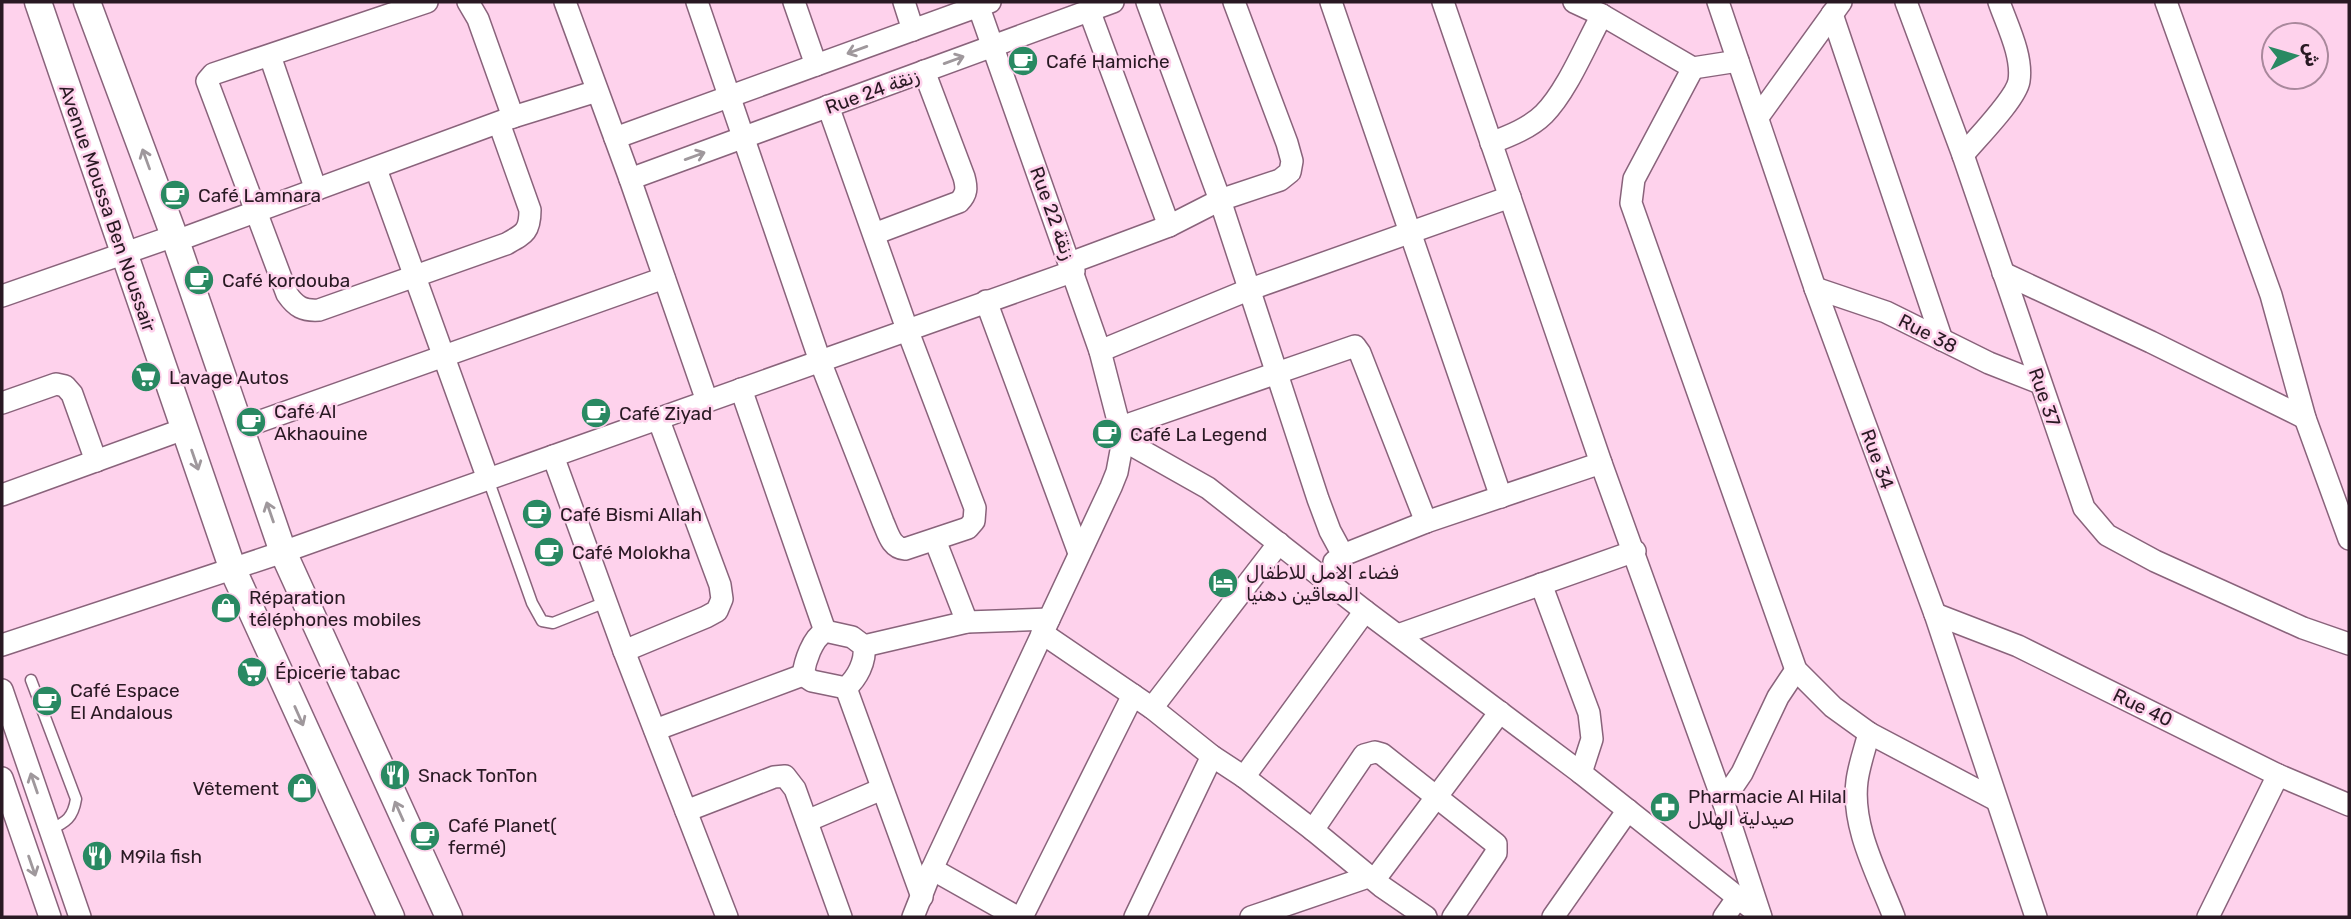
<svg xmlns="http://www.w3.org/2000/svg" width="2351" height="919" font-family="Rubik,'Noto Naskh Arabic',sans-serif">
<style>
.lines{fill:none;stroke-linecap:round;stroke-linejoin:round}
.service-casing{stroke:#89637b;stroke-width:13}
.minor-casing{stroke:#89637b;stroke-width:24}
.tertiary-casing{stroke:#89637b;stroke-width:29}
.service{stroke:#fff;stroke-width:10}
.minor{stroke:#fff;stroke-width:21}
.tertiary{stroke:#fff;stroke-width:26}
.oneway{stroke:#9f989c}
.labels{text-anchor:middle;stroke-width:5;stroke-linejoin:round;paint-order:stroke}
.poi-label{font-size:19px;fill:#291923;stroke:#fed2ec;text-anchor:start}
.street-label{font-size:19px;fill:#291923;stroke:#fed2ec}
</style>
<rect width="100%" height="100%" fill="#fed2ec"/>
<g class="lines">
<g class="service-casing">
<g id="service">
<path d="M488,479L532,603L542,621L553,623L606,602"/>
<path d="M31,680L76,799C73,818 66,822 50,830"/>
</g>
</g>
<g class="minor-casing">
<g id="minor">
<path d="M427,2L213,74L207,81L287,294C296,307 303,311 319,310L506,244C524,234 530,232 530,210L499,123"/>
<path d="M468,2L478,19L513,117"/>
<path d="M565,2L630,179L707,401"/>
<path d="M697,2L820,361L883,522C888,533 891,548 905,549L968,528L974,521L975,508L907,329L828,106"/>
<path d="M794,2L816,65"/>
<path d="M904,2L913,30"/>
<path d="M1147,2L1220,200L1318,499L1330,531L1343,555"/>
<path d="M1331,2L1501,497"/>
<path d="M1443,2L1601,463L1723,801L1761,917"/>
<path d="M1574,2L1602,15L1693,68L1738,61"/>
<path d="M1718,2L1815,288L1935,614L2036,917"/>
<path d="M1906,2L1963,155L2084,508L2107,535L2155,561L2303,628L2349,644"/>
<path d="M2166,2L2271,295L2305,418L2349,539"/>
<path d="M1089,10L1169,226"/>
<path d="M1832,14L1942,340"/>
<path d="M270,56L316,190"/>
<path d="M1693,68L1634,179L1631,203L1796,670L1833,707L1869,733L1996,800"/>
<path d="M1758,117L1841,2"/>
<path d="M615,138L990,2"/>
<path d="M1491,143C1509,136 1530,128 1544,114C1567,91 1586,44 1602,15"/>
<path d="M1963,155C1976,139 2016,99 2019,81C2023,56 2007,25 1999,2"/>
<path d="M376,169L488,479"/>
<path d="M630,179L1113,2"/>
<path d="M874,234L959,202C967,194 967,188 964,177L924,71"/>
<path d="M176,241L513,117L597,91"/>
<path d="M1070,263L1169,226L1220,200L1280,180L1290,172L1292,161L1287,143L1234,2"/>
<path d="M2003,273L2151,342L2305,418"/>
<path d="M1815,288L1886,312L1989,363L2040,383"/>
<path d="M2,296L174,236"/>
<path d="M986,301L1079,553"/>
<path d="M1100,351L1248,290L1510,197"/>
<path d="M741,389L825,631"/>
<path d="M2,403L56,384L65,386L72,394L96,461"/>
<path d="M1121,427L1355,346L1360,353L1426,522"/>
<path d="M241,428L664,278"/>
<path d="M1123,440L1208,488L1365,611L1581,773L1760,915"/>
<path d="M553,456L624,651L727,917"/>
<path d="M2,495L184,429"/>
<path d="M935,540L967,622"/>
<path d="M1334,562L1343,555L1426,522L1601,463"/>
<path d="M1541,584L1589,713L1592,739L1581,773"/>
<path d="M1935,614L2018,646L2278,775L2349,805"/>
<path d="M825,631L852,637L864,646C866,662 857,678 846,688L812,681L803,675C805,661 812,639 825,631Z"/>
<path d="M1042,633L1152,708L1212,756L1244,777L1313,830L1381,886L1426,917"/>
<path d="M1398,635L1635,551"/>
<path d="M2,645L283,552L1074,271"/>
<path d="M864,646L967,622L1049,619"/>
<path d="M624,651L706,617L717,611L722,599L720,585L658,418"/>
<path d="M846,688L922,897"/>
<path d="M2,690L80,917"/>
<path d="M1152,708L1279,543"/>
<path d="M655,730L803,675"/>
<path d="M1869,733C1865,749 1859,765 1857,781C1851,827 1878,875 1894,917"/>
<path d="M1244,777L1365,611"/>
<path d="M2,778L50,917"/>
<path d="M1723,801L1742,773L1778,697L1796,670"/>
<path d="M686,811L774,777L785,776L795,789L841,917"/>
<path d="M807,821L882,789"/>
<path d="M1313,830L1364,755L1375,752L1382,754L1496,844V853L1453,917"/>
<path d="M932,869L1017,917"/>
<path d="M1375,879L1500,712"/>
<path d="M913,917L932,869L1111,487L1117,472L1123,440L1100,351L977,2"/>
<path d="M1022,917L1133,695"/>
<path d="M1135,917L1212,756"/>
<path d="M1251,917L1371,876"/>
<path d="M1553,917L1628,810"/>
<path d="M1724,917L1738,897"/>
<path d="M2208,917L2278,775"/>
</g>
</g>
<g class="tertiary-casing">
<g id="tertiary">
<path d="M38,2L233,570L391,917"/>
<path d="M87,2L176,241L283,552L449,917"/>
</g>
</g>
<use href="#service" class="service"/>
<use href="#minor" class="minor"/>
<use href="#tertiary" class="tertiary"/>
</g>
<defs><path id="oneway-shaft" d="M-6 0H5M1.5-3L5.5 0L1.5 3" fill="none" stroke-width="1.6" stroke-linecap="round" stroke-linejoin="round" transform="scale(1.75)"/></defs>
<g class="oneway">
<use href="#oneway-shaft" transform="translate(857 50) rotate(160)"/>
<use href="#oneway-shaft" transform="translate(954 60) rotate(-20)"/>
<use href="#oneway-shaft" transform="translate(695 156) rotate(-20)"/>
<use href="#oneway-shaft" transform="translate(146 159) rotate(-110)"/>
<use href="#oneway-shaft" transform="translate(195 460) rotate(71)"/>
<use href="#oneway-shaft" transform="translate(270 512) rotate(-109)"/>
<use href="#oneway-shaft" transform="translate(299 716) rotate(66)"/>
<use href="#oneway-shaft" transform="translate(34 783) rotate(-109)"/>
<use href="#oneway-shaft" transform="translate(399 811) rotate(-114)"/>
<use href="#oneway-shaft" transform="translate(32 866) rotate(71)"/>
</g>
<defs>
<g id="cafe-disc" transform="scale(1.575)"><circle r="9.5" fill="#298962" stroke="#fed2ec"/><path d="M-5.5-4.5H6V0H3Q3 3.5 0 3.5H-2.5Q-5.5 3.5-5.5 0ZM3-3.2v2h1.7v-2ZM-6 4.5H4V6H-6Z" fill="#fff"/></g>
<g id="supermarket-disc" transform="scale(1.575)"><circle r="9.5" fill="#298962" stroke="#fed2ec"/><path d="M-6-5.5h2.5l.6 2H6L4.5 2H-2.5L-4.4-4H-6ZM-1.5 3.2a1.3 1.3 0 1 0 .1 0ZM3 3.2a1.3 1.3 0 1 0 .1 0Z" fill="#fff"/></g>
<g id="hotel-disc" transform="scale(1.575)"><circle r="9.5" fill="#298962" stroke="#fed2ec"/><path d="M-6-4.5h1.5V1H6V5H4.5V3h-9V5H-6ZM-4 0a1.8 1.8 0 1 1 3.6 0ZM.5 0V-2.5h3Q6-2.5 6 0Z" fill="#fff"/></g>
<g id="shop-disc" transform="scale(1.575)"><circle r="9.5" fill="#298962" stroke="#fed2ec"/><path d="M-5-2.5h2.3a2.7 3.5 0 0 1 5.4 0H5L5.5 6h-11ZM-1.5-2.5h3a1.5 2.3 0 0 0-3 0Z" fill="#fff"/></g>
<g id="restaurant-disc" transform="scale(1.575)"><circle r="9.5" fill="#298962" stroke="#fed2ec"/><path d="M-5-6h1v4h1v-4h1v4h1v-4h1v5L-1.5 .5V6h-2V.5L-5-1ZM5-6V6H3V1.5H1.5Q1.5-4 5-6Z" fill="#fff"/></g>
<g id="pharmacy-disc" transform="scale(1.575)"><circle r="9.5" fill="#298962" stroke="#fed2ec"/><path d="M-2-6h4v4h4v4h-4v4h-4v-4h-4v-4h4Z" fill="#fff"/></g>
</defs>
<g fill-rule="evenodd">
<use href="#cafe-disc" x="1023" y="61"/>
<use href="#cafe-disc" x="175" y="195"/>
<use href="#cafe-disc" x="199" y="280"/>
<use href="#supermarket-disc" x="146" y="377"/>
<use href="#cafe-disc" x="596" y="413"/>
<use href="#cafe-disc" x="251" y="422"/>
<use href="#cafe-disc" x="1107" y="434"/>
<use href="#cafe-disc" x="537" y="514"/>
<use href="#cafe-disc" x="549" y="552"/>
<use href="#hotel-disc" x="1223" y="583"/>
<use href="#shop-disc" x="226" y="608"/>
<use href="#supermarket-disc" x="252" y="672"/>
<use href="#cafe-disc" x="47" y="701"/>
<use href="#restaurant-disc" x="395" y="775"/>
<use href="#shop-disc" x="302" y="788"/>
<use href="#pharmacy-disc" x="1665" y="807"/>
<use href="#cafe-disc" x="425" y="836"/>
<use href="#restaurant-disc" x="97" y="856"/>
</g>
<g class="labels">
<g class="poi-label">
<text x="1046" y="68">Café Hamiche</text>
<text x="198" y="202">Café Lamnara</text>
<text x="222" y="287">Café kordouba</text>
<text x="169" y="384">Lavage Autos</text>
<text x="274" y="418">Café Al<tspan x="274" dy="22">Akhaouine</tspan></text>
<text x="619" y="420">Café Ziyad</text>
<text x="1130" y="441">Café La Legend</text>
<text x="560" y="521">Café Bismi Allah</text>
<text x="572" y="559">Café Molokha</text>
<text x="1246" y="579">فضاء الامل للاطفال<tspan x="1246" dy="22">المعاقين دهنيا</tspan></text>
<text x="249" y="604">Réparation<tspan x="249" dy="22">téléphones mobiles</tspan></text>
<text x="275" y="679">Épicerie tabac</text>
<text x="70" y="697">Café Espace<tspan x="70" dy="22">El Andalous</tspan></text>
<text x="418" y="782">Snack TonTon</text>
<text x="279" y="795" text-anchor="end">Vêtement</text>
<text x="1688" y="803">Pharmacie Al Hilal<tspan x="1688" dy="22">صيدلية الهلال</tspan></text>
<text x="448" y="832">Café Planet(<tspan x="448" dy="22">fermé)</tspan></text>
<text x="120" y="863">M9ila fish</text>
</g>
<g class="street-label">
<text transform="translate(872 91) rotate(-20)" y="7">Rue 24 زنقة</text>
<text transform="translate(108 208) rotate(71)" y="7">Avenue Moussa Ben Noussair</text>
<text transform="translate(1053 213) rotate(70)" y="7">Rue 22 زنقة</text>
<text transform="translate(1928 333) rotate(27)" y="7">Rue 38</text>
<text transform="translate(2045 397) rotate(71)" y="7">Rue 37</text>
<text transform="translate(1878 459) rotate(70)" y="7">Rue 34</text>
<text transform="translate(2143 707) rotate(26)" y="7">Rue 40</text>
</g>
</g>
<rect width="2351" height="919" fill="none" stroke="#291923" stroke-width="7"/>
<g transform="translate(2295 56) rotate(85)"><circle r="33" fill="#fed2ec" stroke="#a9889c" stroke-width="2"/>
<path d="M0-5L12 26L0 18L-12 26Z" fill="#298962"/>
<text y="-10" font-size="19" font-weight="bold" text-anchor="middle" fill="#291923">ش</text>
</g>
</svg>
